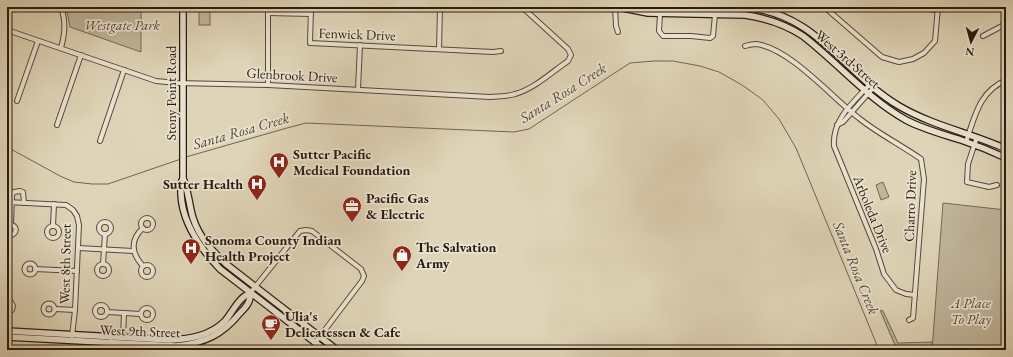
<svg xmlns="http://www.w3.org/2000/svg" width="1013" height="357" font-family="'EB Garamond',serif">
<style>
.park{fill:#c0b59b;stroke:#756856}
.garden{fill:url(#garden-furrows);stroke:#756856}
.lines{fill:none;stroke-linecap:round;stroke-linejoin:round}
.stream{stroke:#716452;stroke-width:1}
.street-casing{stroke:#57493a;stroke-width:6}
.secondary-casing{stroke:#2a1b10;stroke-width:8}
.street{stroke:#eae3d0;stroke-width:4}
.secondary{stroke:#eae3d0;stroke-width:5.5}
.labels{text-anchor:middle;stroke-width:3.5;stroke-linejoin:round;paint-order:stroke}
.park-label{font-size:14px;font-style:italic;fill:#57493a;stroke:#eae3d0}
.street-label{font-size:14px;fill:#2a1b10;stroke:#eae3d0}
.poi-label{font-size:14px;font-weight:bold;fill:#2a1b10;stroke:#eae3d0;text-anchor:start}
.water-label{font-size:15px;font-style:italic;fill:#544636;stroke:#eae3d0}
</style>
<defs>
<pattern id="garden-furrows" width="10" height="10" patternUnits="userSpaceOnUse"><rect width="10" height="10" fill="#c0b59b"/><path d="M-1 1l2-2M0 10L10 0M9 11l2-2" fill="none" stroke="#a59b84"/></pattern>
</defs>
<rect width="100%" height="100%" fill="#dfd4b7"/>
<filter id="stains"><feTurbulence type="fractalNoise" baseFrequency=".005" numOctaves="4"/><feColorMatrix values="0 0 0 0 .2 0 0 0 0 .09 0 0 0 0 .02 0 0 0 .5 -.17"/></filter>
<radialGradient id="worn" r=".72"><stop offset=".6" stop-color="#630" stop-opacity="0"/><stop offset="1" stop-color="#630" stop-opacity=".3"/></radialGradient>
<g class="park">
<path d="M66,7H141V52L70,27Z"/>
<rect x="199" y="7" width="11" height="18"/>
<path d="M883,182L889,197L881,200L876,185Z"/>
<path d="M943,203L1006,210V350H932Z"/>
</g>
<path class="garden" d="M880,310L883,311L898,343L932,342V350H899L894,343Z"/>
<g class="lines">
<g class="stream">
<path d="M7,147L60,176L74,182L92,184H108L181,159"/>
<path d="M186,157L287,128L306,123L514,132L529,129L630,63L654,61H673L700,66L719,72L742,85L763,100L779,119L796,148L879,350"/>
</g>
<g class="street-casing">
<g id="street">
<path d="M61,7C66,22 65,33 61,48"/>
<path d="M311,7L310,43L493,52L501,51"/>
<path d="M615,7L616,26L618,32"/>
<path d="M823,7L829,11L882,57L899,62L913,59L924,53L935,41L938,7"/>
<path d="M909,7L937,10"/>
<path d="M268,13L311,14"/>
<path d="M660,14L659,31L663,36H691L710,38L713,36L715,15L717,7"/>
<path d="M7,30L156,81L177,83L268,85L490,97C498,96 506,97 515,94C534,89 552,72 568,61L571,55L568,49L522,7"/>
<path d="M983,36L1002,26H1006"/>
<path d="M745,46C748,45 753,44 757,44C792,50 831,97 860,119C879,134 901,145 921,159L924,179L913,318L909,320"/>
<path d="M439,49L440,7"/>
<path d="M870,84C854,102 832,119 834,146L876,249L884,274L896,290L906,294L915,295"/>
<path d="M268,85V7"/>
<path d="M358,89L360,45"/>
<path d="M17,101L38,41"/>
<path d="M57,125L81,55"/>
<path d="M837,125L843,122L874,87"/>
<path d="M977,137L968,164L967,182L989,187L997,185"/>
<path d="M100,141L124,70"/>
<path d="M966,142C975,116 979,92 1006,80"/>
<path d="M7,202L66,205L73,210L77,216L79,225L75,310L72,336"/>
<circle cx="147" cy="224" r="6"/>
<circle cx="105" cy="228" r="6"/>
<path d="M11,224L12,195L14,192L20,191L23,192L24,203"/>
<path d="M7,226L12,225C17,227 17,232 12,235L7,233"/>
<path d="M53,226L54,204"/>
<circle cx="53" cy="232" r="6"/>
<path d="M78,248L133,251"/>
<circle cx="30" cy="269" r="5.5"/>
<path d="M103,264L105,234"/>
<circle cx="103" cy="270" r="6"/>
<circle cx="147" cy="271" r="6"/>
<path d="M143,266C131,253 130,240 143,228"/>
<path d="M35,269L77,271"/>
<path d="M251,292L300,231L306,230L312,231L361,269L364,276L362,281L315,343"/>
<path d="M7,300L11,302L13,306L12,310L7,313"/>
<circle cx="49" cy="309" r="5.5"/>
<circle cx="101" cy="311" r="6"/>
<circle cx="147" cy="314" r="6"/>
<path d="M55,309L75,310"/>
<path d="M107,312L141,314"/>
<path d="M123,338L124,313"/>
<path d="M111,350V341"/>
</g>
</g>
<g class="secondary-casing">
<g id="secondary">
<path d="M183,7V179"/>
<path d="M618,7L648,13L745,15C766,18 785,24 803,36C838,63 867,98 906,120C923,129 942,134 961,140C976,145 991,151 1006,158"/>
<path d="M743,7C818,13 842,72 899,106C933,126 971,133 1006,149"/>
<path d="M7,331L170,340C190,339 210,336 225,321C232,313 237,301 245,296C247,295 249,294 251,293"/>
<path d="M7,337L176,346C205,343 222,335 240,313C245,308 251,302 250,294"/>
<path d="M325,350L220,269C200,248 182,223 181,194C181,188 180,183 183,179C187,183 190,210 193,218C199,237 212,251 226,264L337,350"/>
</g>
</g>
<use href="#street" class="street"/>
<use href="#secondary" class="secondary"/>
</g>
<defs>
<g id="hospital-pin" transform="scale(1)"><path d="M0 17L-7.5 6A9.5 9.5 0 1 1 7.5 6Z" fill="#8f2418" stroke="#eae3d0"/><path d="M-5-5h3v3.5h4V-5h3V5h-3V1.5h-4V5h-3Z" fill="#fff"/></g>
<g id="office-pin" transform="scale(1)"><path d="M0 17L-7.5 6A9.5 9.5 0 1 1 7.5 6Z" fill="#8f2418" stroke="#eae3d0"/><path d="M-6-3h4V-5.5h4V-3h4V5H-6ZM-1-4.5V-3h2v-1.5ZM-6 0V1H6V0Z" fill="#fff"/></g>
<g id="shop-pin" transform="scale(1)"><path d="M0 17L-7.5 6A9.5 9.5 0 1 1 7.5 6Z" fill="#8f2418" stroke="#eae3d0"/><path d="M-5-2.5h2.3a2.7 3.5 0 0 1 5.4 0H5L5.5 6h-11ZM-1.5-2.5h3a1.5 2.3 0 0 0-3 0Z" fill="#fff"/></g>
<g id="cafe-pin" transform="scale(1)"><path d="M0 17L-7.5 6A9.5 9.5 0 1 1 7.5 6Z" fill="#8f2418" stroke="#eae3d0"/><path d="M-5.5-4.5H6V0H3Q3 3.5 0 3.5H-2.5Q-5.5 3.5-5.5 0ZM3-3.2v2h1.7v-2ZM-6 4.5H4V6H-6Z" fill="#fff"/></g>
</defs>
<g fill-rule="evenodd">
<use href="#hospital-pin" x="279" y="162"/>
<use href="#hospital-pin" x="257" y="184"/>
<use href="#office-pin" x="352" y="206"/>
<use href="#hospital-pin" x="191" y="248"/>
<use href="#shop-pin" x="402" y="255"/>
<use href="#cafe-pin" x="271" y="324"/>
</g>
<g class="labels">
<g class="park-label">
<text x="122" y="30">Westgate Park</text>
<text x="971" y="308">A Place<tspan x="971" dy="16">To Play</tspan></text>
</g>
<g class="street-label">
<text transform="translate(357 34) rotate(2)" y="5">Fenwick Drive</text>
<text transform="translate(848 59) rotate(41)" y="5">West 3rd Street</text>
<text transform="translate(292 75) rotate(3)" y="5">Glenbrook Drive</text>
<text transform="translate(171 93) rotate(-90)" y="5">Stony Point Road</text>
<text transform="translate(910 206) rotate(-88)" y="5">Charro Drive</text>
<text transform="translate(873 214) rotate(68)" y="5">Arboleda Drive</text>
<text transform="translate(65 264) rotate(-89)" y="5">West 8th Street</text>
<text transform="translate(140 331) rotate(2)" y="5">West 9th Street</text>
</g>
<g class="poi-label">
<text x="293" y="159">Sutter Pacific<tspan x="293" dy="16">Medical Foundation</tspan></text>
<text x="243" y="189" text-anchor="end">Sutter Health</text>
<text x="366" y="203">Pacific Gas<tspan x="366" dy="16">&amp; Electric</tspan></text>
<text x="205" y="245">Sonoma County Indian<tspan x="205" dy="16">Health Project</tspan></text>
<text x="416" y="252">The Salvation<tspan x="416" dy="16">Army</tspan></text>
<text x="285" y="321">Ulia's<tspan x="285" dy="16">Delicatessen &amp; Cafe</tspan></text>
</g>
<g class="water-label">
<text transform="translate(563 93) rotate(-32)" y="5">Santa Rosa Creek</text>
<text transform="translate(241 131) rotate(-16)" y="5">Santa Rosa Creek</text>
<text transform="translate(856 268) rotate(68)" y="5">Santa Rosa Creek</text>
</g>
</g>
<rect width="1013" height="357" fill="none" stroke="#dfd4b7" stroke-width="24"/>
<rect x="8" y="8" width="997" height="341" fill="none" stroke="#2a1b10" stroke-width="2"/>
<rect x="12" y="12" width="989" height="333" fill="none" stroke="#2a1b10"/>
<g transform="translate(971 42) rotate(186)" stroke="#eae3d0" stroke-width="3" paint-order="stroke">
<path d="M0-3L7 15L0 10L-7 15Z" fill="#2a1b10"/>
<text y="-6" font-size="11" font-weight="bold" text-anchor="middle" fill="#2a1b10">N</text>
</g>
<rect width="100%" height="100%" filter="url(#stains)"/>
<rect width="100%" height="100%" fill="url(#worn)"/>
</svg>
